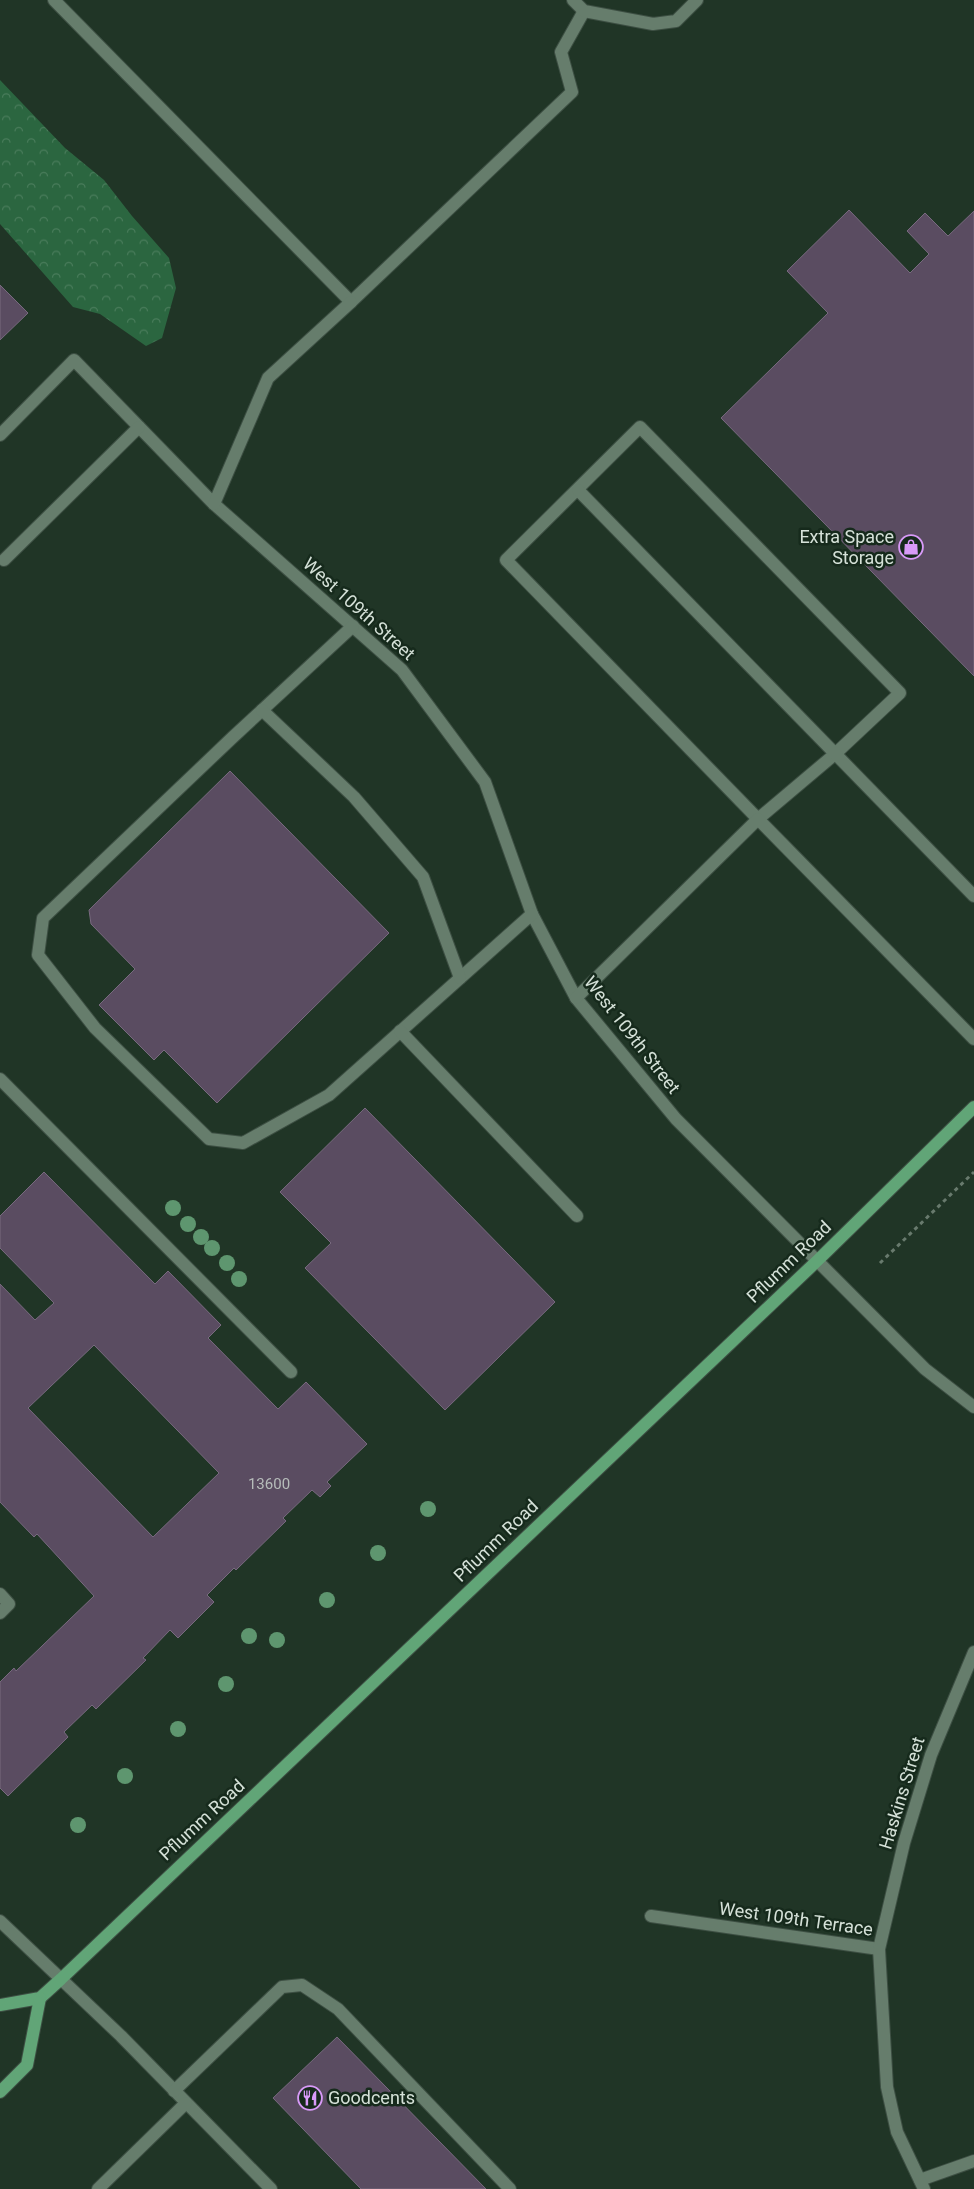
<svg xmlns="http://www.w3.org/2000/svg" width="974" height="2189" font-family="Roboto,sans-serif">
<style>
.forest{fill:url(#forest-crowns)}
.building{fill:#5a4c61;stroke:#786a7f;fill-rule:evenodd}
.lines{fill:none;stroke-linecap:round;stroke-linejoin:round}
.minor-casing{stroke:#3d4f43;stroke-width:14}
.major-casing{stroke:#3d4f43;stroke-width:14}
.path{stroke:#687a6d;stroke-width:3;stroke-dasharray:4 4;stroke-linecap:butt}
.minor{stroke:#667d6c;stroke-width:12}
.major{stroke:#61a577;stroke-width:12}
.tree{fill:#5e966f}
.labels{text-anchor:middle;stroke-width:5;stroke-linejoin:round;paint-order:stroke}
.number-label{font-size:15px;fill:#b6bcba}
.poi-label{font-size:18px;fill:#d5e1d8;stroke:#162a1c;text-anchor:end}
.street-label{font-size:18px;fill:#d5e1d8;stroke:#162a1c}
</style>
<defs>
<pattern id="forest-crowns" width="20" height="18" patternUnits="userSpaceOnUse" patternTransform="scale(1.25)"><rect width="20" height="18" fill="#2b6640"/><path d="M2 6a3 3 0 1 1 6 0M12 15a3 3 0 1 1 6 0" fill="none" stroke="#497c5b"/></pattern>
</defs>
<rect width="100%" height="100%" fill="#203526"/>
<path class="forest" d="M0,80L65,148L104,180L132,216L169,258L176,288L162,338L146,346L100,314L73,307L0,224Z"/>
<g class="building">
<path d="M849,210L910,273L929,254L907,231L925,213L948,236L974,211V676L721,418L828,313L787,271Z"/>
<path d="M0,285L28,313L0,340Z"/>
<path d="M230,771L389,933L217,1103L164,1050L154,1060L99,1005L135,969L91,924L89,910Z"/>
<path d="M365,1108L555,1302L445,1410L305,1268L331,1243L280,1192Z"/>
<path d="M44,1172L155,1284L168,1271L221,1325L208,1338L278,1409L306,1382L367,1444L327,1482L331,1486L320,1497L312,1490L283,1518L286,1521L236,1570L234,1568L207,1595L214,1602L178,1638L170,1630L143,1658L146,1660L96,1709L92,1705L64,1732L68,1737L8,1796L0,1788V1682L14,1668L16,1671L94,1596L37,1534L34,1537L0,1502V1284L35,1320L54,1303L0,1248V1216ZM94,1345L219,1473L153,1537L28,1408Z"/>
<path d="M337,2037L486,2189H361L273,2098Z"/>
</g>
<g class="lines">
<g class="minor-casing">
<g id="minor">
<path d="M54,0L351,302L572,92L561,52L584,11"/>
<path d="M573,0L584,11L653,24L676,21L697,0"/>
<path d="M640,427L900,693L835,754L758,819L506,560Z"/>
<path d="M0,435L74,360L214,504L402,670L485,782L532,914L576,998L676,1119L925,1369L974,1407"/>
<path d="M578,490L974,896"/>
<path d="M214,504L268,378L351,302"/>
<path d="M4,560L139,427"/>
<path d="M353,626L233,737L43,918L38,955L95,1028L209,1139L243,1143L329,1095L532,914"/>
<path d="M262,710L354,797L423,877L460,978"/>
<path d="M576,998L758,819L974,1039"/>
<path d="M400,1031L577,1216"/>
<path d="M0,1079L291,1372"/>
<path d="M0,1594L9,1604L0,1613"/>
<path d="M651,1916L879,1949"/>
<path d="M0,1921L121,2036L271,2189"/>
<path d="M174,2091L282,1987L302,1985L338,2009L510,2189"/>
<path d="M920,2180L974,2161"/>
<path d="M98,2189L186,2103"/>
<path d="M924,2189L897,2132L887,2087L879,1949L904,1843L931,1755L974,1652"/>
</g>
</g>
<g class="major-casing">
<g id="major">
<path d="M0,2005L40,1998L61,1979L818,1260L974,1107"/>
<path d="M0,2092L27,2065L40,1998"/>
</g>
</g>
<path class="path" d="M880,1263L974,1172"/>
<use href="#minor" class="minor"/>
<use href="#major" class="major"/>
</g>
<g class="tree">
<circle cx="173" cy="1208" r="8"/>
<circle cx="188" cy="1224" r="8"/>
<circle cx="201" cy="1237" r="8"/>
<circle cx="212" cy="1248" r="8"/>
<circle cx="227" cy="1263" r="8"/>
<circle cx="239" cy="1279" r="8"/>
<circle cx="428" cy="1509" r="8"/>
<circle cx="378" cy="1553" r="8"/>
<circle cx="327" cy="1600" r="8"/>
<circle cx="249" cy="1636" r="8"/>
<circle cx="277" cy="1640" r="8"/>
<circle cx="226" cy="1684" r="8"/>
<circle cx="178" cy="1729" r="8"/>
<circle cx="125" cy="1776" r="8"/>
<circle cx="78" cy="1825" r="8"/>
</g>
<defs>
<g id="shop-ring" transform="scale(1.25)"><circle r="9.5" fill="#162a1c" stroke="#d89af8" stroke-width="1.5"/><path d="M-5-2.5h2.3a2.7 3.5 0 0 1 5.4 0H5L5.5 6h-11ZM-1.5-2.5h3a1.5 2.3 0 0 0-3 0Z" fill="#d89af8"/></g>
<g id="restaurant-ring" transform="scale(1.25)"><circle r="9.5" fill="#162a1c" stroke="#d89af8" stroke-width="1.5"/><path d="M-5-6h1v4h1v-4h1v4h1v-4h1v5L-1.5 .5V6h-2V.5L-5-1ZM5-6V6H3V1.5H1.5Q1.5-4 5-6Z" fill="#d89af8"/></g>
</defs>
<g fill-rule="evenodd">
<use href="#shop-ring" x="911" y="547"/>
<use href="#restaurant-ring" x="310" y="2098"/>
</g>
<g class="labels">
<g class="number-label">
<text x="269" y="1489">13600</text>
</g>
<g class="poi-label">
<text x="894" y="543">Extra Space<tspan x="894" dy="21">Storage</tspan></text>
<text x="328" y="2104" text-anchor="start">Goodcents</text>
</g>
<g class="street-label">
<text transform="translate(359 609) rotate(42)" y="6">West 109th Street</text>
<text transform="translate(632 1035) rotate(52)" y="6">West 109th Street</text>
<text transform="translate(789 1262) rotate(-44)" y="6">Pflumm Road</text>
<text transform="translate(496 1541) rotate(-44)" y="6">Pflumm Road</text>
<text transform="translate(902 1793) rotate(-73)" y="6">Haskins Street</text>
<text transform="translate(202 1820) rotate(-43)" y="6">Pflumm Road</text>
<text transform="translate(796 1919) rotate(8)" y="6">West 109th Terrace</text>
</g>
</g>
</svg>
